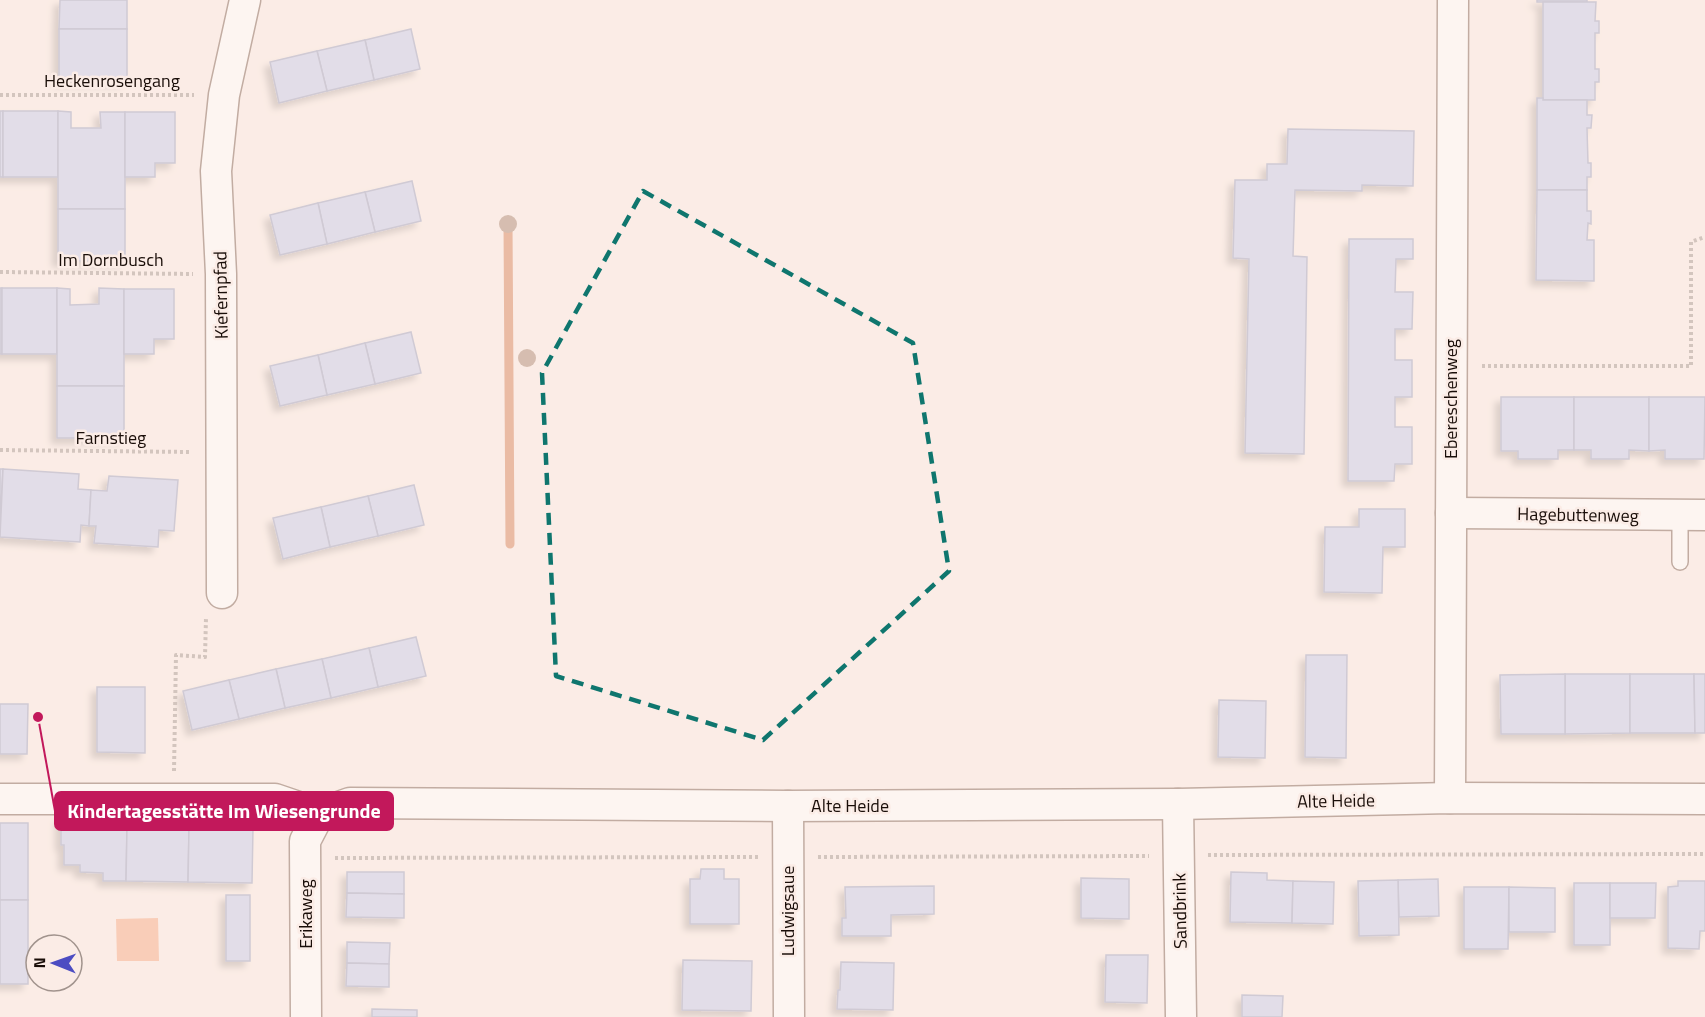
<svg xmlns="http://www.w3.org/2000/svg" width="1705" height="1017" font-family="'Titillium Web',sans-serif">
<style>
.green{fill:#f5a782}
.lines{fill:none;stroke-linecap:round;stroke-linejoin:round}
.stream{stroke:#d47e55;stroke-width:9}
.building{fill:#c4caea;stroke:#9ba0bf;stroke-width:1.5;filter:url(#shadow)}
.service-casing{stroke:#7c5e50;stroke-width:18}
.minor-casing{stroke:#7c5e50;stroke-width:33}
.path{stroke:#a3958f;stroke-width:4;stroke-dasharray:3 3;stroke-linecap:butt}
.service{stroke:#fff;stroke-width:15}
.minor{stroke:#fff;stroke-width:30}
.tree{fill:#a88470}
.marked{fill:none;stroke:#0f766e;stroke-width:4.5;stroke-dasharray:12 8;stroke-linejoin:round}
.labels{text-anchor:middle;stroke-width:5;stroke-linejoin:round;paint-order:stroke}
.street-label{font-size:18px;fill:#190d08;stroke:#fbece6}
.leader{fill:none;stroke:#c2185b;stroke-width:2}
.callout-dot{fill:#c2185b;stroke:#fbece6;stroke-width:2}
.callout{fill:#c2185b;stroke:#c2185b;stroke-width:2}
.callout-label{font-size:20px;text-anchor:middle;font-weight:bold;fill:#fff}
</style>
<defs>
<filter id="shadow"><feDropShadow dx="-5.5" dy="5.5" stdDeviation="3" flood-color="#0004"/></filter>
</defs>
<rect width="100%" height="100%" fill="#fbece6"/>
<path class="green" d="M158,918L159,961H117L116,919Z"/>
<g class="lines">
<path class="stream" d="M508,224L510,544"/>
</g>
<g class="building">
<path d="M60,0H127V29H59Z"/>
<rect x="1537" y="0" width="50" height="2"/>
<path d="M1543,2H1596L1595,21H1599V33H1595V69H1599V82H1595V100H1543Z"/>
<rect x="59" y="29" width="68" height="52"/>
<path d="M411,29L420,69L374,80L365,40Z"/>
<path d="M365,40L374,80L327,91L317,51Z"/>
<path d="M317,51L327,91L279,103L270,62Z"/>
<path d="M1537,98H1543V100H1587V115H1592L1591,128H1587L1588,163H1591V177H1587V190H1537Z"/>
<rect x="0" y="111" width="3" height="66"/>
<rect x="3" y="111" width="55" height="66"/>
<path d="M58,111L71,112V128H101L100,112H125V209H58Z"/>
<path d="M125,112H175V163H155V177H125Z"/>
<path d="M1288,129L1414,131L1413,186L1362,185V191L1295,190L1293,256L1307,257L1304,454L1245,453L1249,259L1233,258L1235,180H1267V164H1287Z"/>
<path d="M412,181L421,221L375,232L365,192Z"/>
<path d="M1537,190H1587V211H1591V224L1588,223L1587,240H1594V281L1536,280Z"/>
<path d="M365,192L375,232L327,244L318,203Z"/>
<path d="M318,203L327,244L280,255L270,215Z"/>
<rect x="58" y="209" width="67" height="52"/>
<path d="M1349,239H1413V259H1396L1395,292H1413L1412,329H1395V360H1412V397H1395V427H1412V464H1395L1394,481H1348Z"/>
<rect x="0" y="288" width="2" height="66"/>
<rect x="2" y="288" width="55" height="66"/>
<path d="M57,288L70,289V305L99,304V288L124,289V386H57Z"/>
<path d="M124,289H174V339H154V354H124Z"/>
<path d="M411,332L421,373L375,384L365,343Z"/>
<path d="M365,343L375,384L327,395L318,355Z"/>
<path d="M318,355L327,395L280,406L270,366Z"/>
<rect x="57" y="386" width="67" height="52"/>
<path d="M1501,397H1574V450H1558V459H1518V451H1501Z"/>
<path d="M1574,397H1649V451L1629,450V459H1591V450H1574Z"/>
<path d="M1649,397H1705L1704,459H1665V450L1649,451Z"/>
<path d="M0,469H3L0,525Z"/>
<path d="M3,469L79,474L78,489L91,490L89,526L81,525L80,542L0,537Z"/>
<path d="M109,476L178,480L174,531L159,530L158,547L94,543L96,526H89L91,490L107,491Z"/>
<path d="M414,485L424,525L378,536L368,496Z"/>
<path d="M368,496L378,536L330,547L321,507Z"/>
<path d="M321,507L330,547L283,559L273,518Z"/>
<path d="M1359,509H1405V547H1383L1382,593L1324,592L1325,527H1359Z"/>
<path d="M416,637L426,676L378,687L369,648Z"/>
<path d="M369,648L378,687L331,698L322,659Z"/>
<path d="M1306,655H1347L1346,758L1305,757Z"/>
<path d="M322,659L331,698L285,708L276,669Z"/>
<path d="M276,669L285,708L239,719L229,680Z"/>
<path d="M1565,674H1630V733L1565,734Z"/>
<path d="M1565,674V734H1501L1500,675Z"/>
<path d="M1630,674H1694L1695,733H1630Z"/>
<path d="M1694,674H1705V733H1695Z"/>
<path d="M229,680L239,719L192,730L183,691Z"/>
<path d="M97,687H145V753L97,752Z"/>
<path d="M1219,700L1266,701L1265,758L1218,757Z"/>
<path d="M0,704H28L27,754H0Z"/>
<path d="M61,817L103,818V826L127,827L126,881H103V873L80,872V865H64V845H61Z"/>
<rect x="0" y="823" width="28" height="77"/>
<path d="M127,827L189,828L188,882L126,881Z"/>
<path d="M189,828H253L252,883L188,882Z"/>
<path d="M701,869H724V879H739V924H690V879H700Z"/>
<path d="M347,872H404V894L347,893Z"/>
<path d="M1231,872L1267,873V880L1293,881L1292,923L1230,922Z"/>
<path d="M1081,878L1129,879V919L1081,918Z"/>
<path d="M1438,879L1439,916L1399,917L1398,880Z"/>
<path d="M1398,880L1399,935L1359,936L1358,881Z"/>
<path d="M1293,881L1334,882L1333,924L1292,923Z"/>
<path d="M1678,881H1705V931H1700L1699,949L1668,948V887L1678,886Z"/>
<rect x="1574" y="883" width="36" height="62"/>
<path d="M1610,883H1656L1655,918H1610Z"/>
<path d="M934,886V914L891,915V936H842V918H846L845,887Z"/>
<path d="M1464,887H1509L1508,949H1464Z"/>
<path d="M1509,887L1555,888V932H1509Z"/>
<path d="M347,893L404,894V918L346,917Z"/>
<rect x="226" y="895" width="24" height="66"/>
<rect x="0" y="900" width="28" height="84"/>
<path d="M347,942L390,943L389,964L347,963Z"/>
<path d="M1106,955H1148L1147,1003L1105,1002Z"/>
<path d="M683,960L752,961L751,1011L682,1010Z"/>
<path d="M841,962L894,963L893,1010L837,1009L838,990H840Z"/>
<path d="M347,963L389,964V987L346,986Z"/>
<path d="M1242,995L1283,996L1282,1017H1242Z"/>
<path d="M372,1009L417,1010V1017H372Z"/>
</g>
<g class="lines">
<g class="service-casing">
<path id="service" d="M1680,562V516"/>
</g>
<g class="minor-casing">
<g id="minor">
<path d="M1451,513L1705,515"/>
<path d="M222,593L221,274L216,171L224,95L245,0"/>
<path d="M1450,798L1453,0"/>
<path d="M0,799H275L319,814L350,803L788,806L1178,804L1450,798L1705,799"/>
<path d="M1178,804L1181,1017"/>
<path d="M788,806L789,1017"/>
<path d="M306,1017L305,841L319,814"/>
</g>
</g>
<g class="path">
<path d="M0,95H194"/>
<path d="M0,272L193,274"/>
<path d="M1482,366H1691V242L1705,237"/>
<path d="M0,450L191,452"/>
<path d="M174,771L176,655L205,657L206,618"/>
<path d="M1208,855L1705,854"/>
<path d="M818,857L1149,856"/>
<path d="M335,858L759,857"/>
</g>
<use href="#service" class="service"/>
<use href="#minor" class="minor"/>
</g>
<g class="tree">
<circle cx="508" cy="224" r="9"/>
<circle cx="527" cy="358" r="9"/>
</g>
<path d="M0 0H1705V1017H0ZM643,191L913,343L949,571L763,740L556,676L542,373Z" fill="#fbece6" fill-opacity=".55" fill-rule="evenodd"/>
<path class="marked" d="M643,191L913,343L949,571L763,740L556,676L542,373Z"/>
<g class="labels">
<g class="street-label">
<text x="112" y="87">Heckenrosengang</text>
<text x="111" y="266">Im Dornbusch</text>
<text transform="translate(221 295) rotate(-91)" y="6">Kiefernpfad</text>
<text transform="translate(1451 399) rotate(-90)" y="6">Ebereschenweg</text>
<text x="111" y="444">Farnstieg</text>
<text transform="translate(1578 515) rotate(1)" y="6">Hagebuttenweg</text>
<text transform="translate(1336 801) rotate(-1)" y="6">Alte Heide</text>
<text x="850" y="812">Alte Heide</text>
<text transform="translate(788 911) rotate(-90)" y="6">Ludwigsaue</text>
<text transform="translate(1180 911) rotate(-91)" y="6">Sandbrink</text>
<text transform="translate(306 914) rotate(-90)" y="6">Erikaweg</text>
</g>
</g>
<path class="leader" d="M38 717L55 811"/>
<circle class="callout-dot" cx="38" cy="717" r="6"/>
<rect class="callout" x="55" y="792" width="338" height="38" rx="6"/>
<g class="callout-label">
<text x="224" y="818">Kindertagesstätte Im Wiesengrunde</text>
</g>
<g transform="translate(54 963) rotate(271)"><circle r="28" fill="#fbece6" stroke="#a1938d" stroke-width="1.5"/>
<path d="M0-4.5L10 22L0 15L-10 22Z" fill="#4c4cc2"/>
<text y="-9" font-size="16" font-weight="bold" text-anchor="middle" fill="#190d08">N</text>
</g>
</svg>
